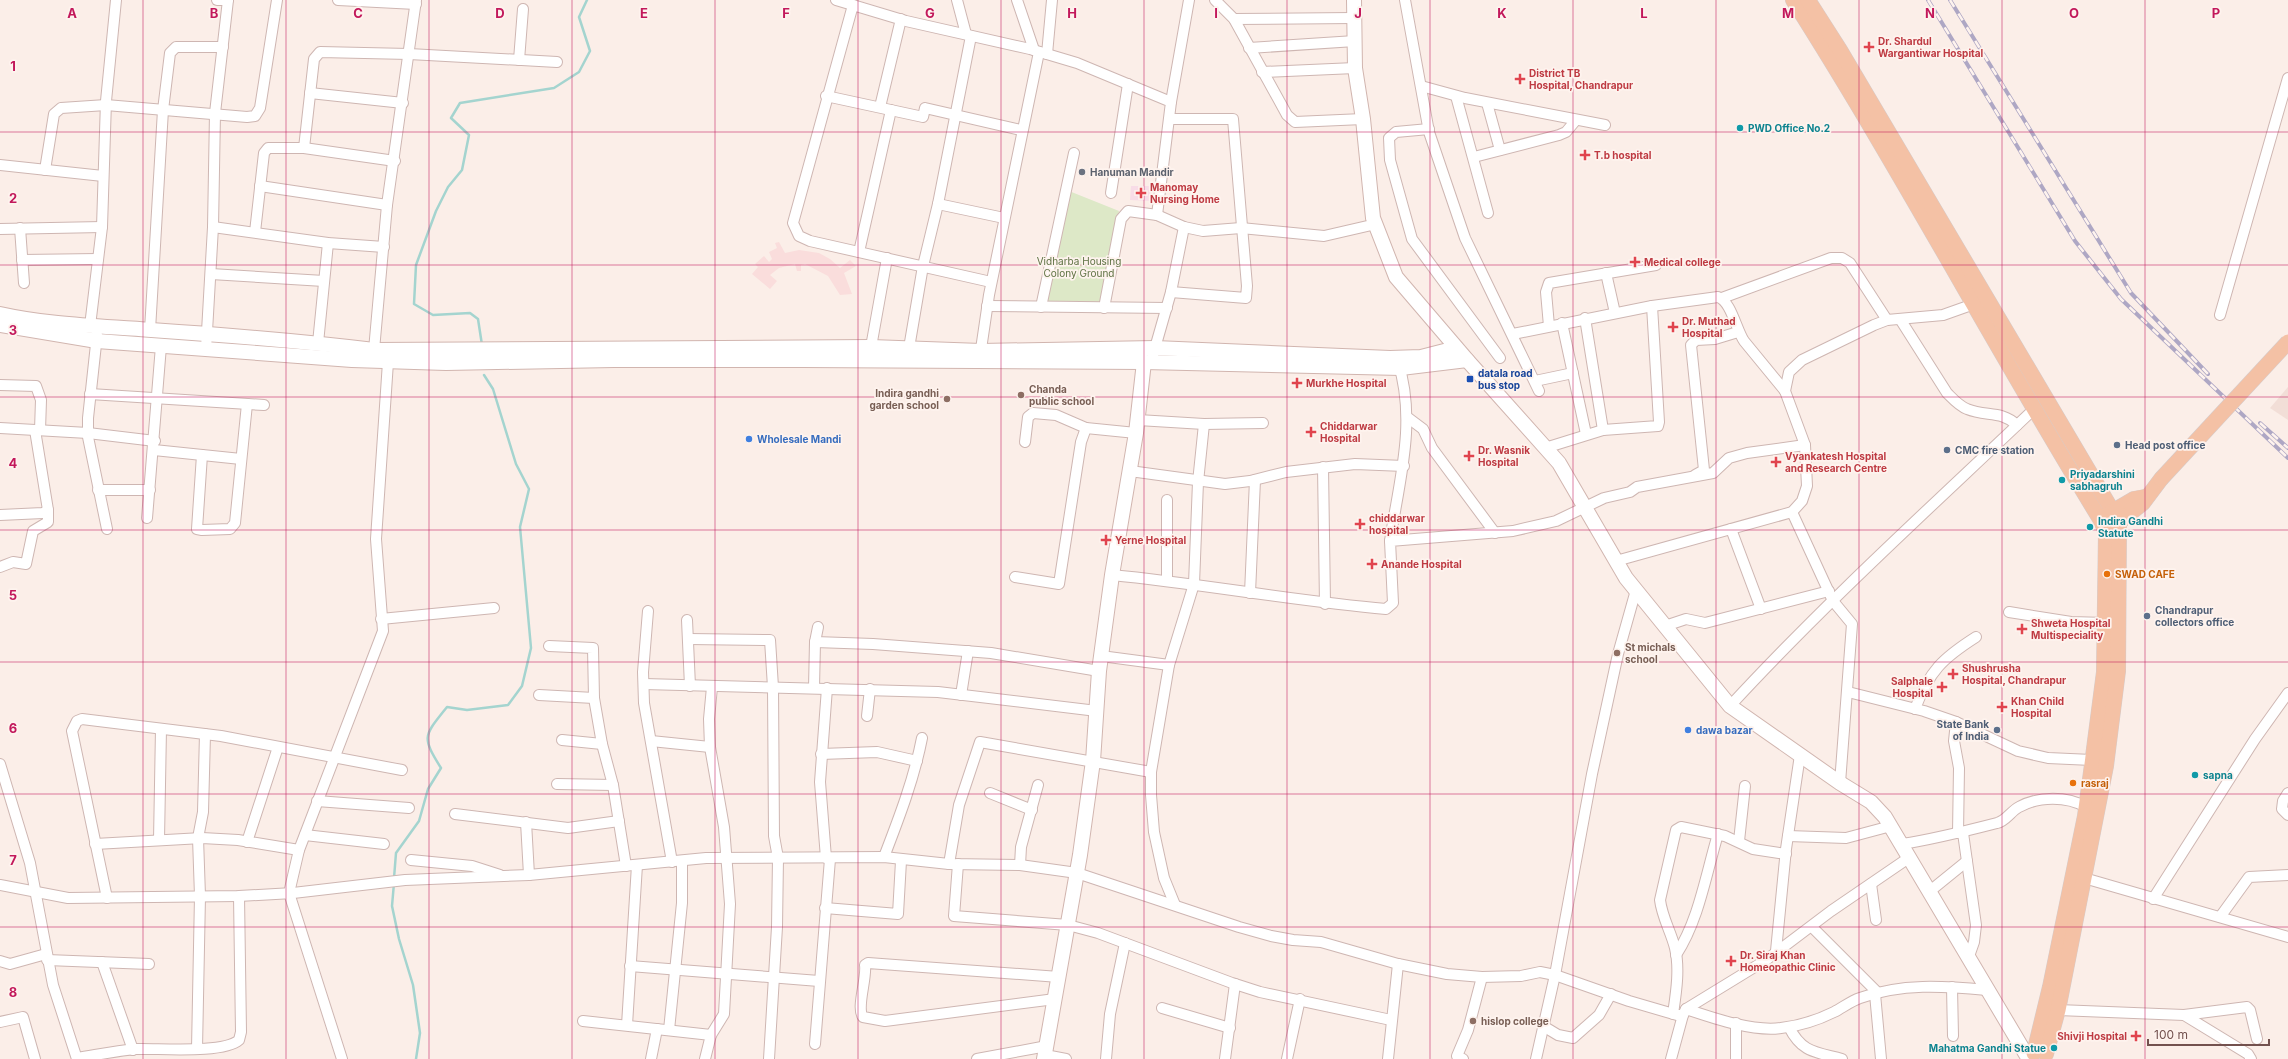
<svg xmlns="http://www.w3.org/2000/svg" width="2288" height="1059" font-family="Inter,sans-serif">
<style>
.residential{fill:#f2ded7}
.commercial{fill:#fadddc}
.medical{fill:#f8dce7}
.green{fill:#dde8c7}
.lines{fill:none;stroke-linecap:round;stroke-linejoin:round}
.stream{stroke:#a4d4cf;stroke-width:2.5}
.minor-casing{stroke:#ceb6b2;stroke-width:12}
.secondary-casing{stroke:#d1b5af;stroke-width:16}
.primary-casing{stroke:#d5cbca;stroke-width:16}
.minor{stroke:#fff;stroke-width:10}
.secondary{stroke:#fff;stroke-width:14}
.primary{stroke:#f4c1a5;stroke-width:15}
.rail-casing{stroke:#aea7c4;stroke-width:4}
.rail{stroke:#fef3ee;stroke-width:2.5;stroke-dasharray:8;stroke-linecap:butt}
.primary-bridge-casing{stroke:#d5cbca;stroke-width:16;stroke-linecap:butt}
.primary-bridge{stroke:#f4c1a5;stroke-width:15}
.grid{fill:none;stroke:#c2185b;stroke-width:1;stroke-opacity:0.55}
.health-dot{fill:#e0444e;stroke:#fef3ee;stroke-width:1.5}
.culture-dot{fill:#0f9aa8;stroke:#fef3ee;stroke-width:1.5}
.worship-dot{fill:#6b7280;stroke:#fef3ee;stroke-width:1.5}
.transit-dot{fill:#1a4fb4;stroke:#fef3ee;stroke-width:1.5}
.education-dot{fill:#8d6e63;stroke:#fef3ee;stroke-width:1.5}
.shop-dot{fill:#3f7fe0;stroke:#fef3ee;stroke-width:1.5}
.service-dot{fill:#5c6f8a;stroke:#fef3ee;stroke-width:1.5}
.food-dot{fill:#e8710a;stroke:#fef3ee;stroke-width:1.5}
.labels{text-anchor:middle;stroke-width:3.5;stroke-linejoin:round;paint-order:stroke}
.health-label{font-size:10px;font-weight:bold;fill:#be3a42;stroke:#fef3ee;text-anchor:start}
.culture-label{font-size:10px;font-weight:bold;fill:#0d838f;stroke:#fef3ee;text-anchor:start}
.worship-label{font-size:10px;font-weight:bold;fill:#5b616d;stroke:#fef3ee;text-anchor:start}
.park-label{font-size:10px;fill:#5e7243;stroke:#fef3ee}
.transit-label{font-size:10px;font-weight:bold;fill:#164399;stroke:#fef3ee;text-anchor:start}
.education-label{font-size:10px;font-weight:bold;fill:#785e54;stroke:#fef3ee;text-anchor:start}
.shop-label{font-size:10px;font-weight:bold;fill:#366cbe;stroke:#fef3ee;text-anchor:start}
.service-label{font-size:10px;font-weight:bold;fill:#4e5e75;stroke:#fef3ee;text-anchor:start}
.food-label{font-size:10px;font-weight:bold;fill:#c56008;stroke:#fef3ee;text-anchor:start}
.grid-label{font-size:13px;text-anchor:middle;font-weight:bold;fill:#c2185b;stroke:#fef3ee;stroke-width:3.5;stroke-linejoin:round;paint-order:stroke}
</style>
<rect width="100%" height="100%" fill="#fbeee8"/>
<path class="residential" d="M2288,387V420L2270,408Z"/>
<path class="commercial" d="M779,242L785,253L799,250L819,253L830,259L840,268L850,260L856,266L844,273L852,294L840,295L828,276L805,264L801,265V271H797L795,264L779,268L770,275L777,281L770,289L752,274L758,267L755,264L764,256L769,262L772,259L769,252L777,248L775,243Z"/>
<path class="medical" d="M1131,186H1151V201L1130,200Z"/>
<path class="green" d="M1069,191L1119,211L1099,304H1044Z"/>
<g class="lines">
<g class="stream">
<path d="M482,345L478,319L470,313L433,315L414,304L416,265L436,211L448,187L462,170L469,135L451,118L460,103L554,88L579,72L590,51L579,17L587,0"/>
<path d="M394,878L396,853L419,821L428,789L441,768C421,736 424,736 447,707L467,710L508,705L522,686L531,648L520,527L529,489L516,464L493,389L484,375"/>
<path d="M394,883L392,906L399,939L413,985L420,1033L416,1059"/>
</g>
<g class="minor-casing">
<g id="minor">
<path d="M217,0H228"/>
<path d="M338,0L416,4"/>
<path d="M836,0L906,21L1030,49L1077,63L1171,102L1157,215"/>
<path d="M957,0L966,34"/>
<path d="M1017,0L1034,50"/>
<path d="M1215,0L1234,19L1287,115L1295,122L1363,119"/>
<path d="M1405,0L1429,132L1465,238L1539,391"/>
<path d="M853,5L793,223L799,236L810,241L991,282"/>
<path d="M1234,19L1354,18"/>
<path d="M1249,48L1355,41"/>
<path d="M1047,54L1052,0"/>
<path d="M519,60L523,9"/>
<path d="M1262,72L1355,68"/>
<path d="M1421,86L1465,98L1605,125"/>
<path d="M310,93L403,103"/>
<path d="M826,96L923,117L925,108L1021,130"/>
<path d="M1456,96L1488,213"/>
<path d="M1171,102L1189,0"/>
<path d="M1487,103L1500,150"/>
<path d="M880,107L901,19"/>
<path d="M1171,119H1233L1247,286L1246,298L1171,292"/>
<path d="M1429,129L1396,132L1389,138L1390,160L1412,239L1500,358"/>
<path d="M304,148L314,59L320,52L409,54L557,62"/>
<path d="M1474,157L1559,135L1566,132L1576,120"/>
<path d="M0,165L103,176"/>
<path d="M45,170L54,114L61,108L106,105L247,117L255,116L260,108L277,0"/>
<path d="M260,186L387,205"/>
<path d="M1111,193L1128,84"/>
<path d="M938,204L1004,218"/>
<path d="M213,227L328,243L384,247"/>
<path d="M20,228L24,283"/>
<path d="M0,229L102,227"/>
<path d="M255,232L264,153L268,148H304L395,161"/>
<path d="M859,252L891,110"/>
<path d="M22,260L98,259"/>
<path d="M1606,273L1615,313"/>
<path d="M211,274L324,281"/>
<path d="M1722,298L1831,258H1842L1850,263L1887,320"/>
<path d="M987,306L1167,308"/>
<path d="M1041,307L1074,153"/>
<path d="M1104,308L1121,219L1128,211L1157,215L1184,227L1203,231L1241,228L1324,236L1376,224"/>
<path d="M2220,315L2288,78"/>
<path d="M1585,318L1603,430"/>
<path d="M1900,319L1947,393C1953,399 1959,406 1967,409C1986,417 2001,410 2017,425"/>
<path d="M1562,323L1586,434"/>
<path d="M90,326L102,227L106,101L116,0"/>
<path d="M1549,326L1546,292L1549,283L1656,265"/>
<path d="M150,330L163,110L170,53L176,47H223"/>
<path d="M1513,334L1652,306L1718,297C1731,301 1736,329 1744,341L1785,391"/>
<path d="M97,335L88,418V437L107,529"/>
<path d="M318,343L328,243"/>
<path d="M871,347L887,258"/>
<path d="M206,349L213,227L215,113L228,0"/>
<path d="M374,350L387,205L416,0"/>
<path d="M911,355L909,348L923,266L938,204L971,36"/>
<path d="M1153,355L1171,292L1184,227"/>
<path d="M980,356L989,295L1039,52"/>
<path d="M1535,381L1573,373"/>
<path d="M0,385L36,386L41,400L40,430"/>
<path d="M90,394L264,405"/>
<path d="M1407,417L1423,429L1432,448L1495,533"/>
<path d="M1138,420L1204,424L1263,423"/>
<path d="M0,428L88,433L155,441"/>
<path d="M1025,442L1028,417L1033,413L1056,415L1086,428"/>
<path d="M1545,448L1603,430L1658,426L1659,422L1652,306"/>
<path d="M154,450L241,459"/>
<path d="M202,455L197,529L202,530L230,529L235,523L247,404"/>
<path d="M1323,467L1325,604"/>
<path d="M1130,471L1225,484L1250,481L1286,472L1355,464L1404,466"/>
<path d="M1695,475L1704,470L1691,345L1696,340L1715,339L1738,332"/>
<path d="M98,490H150"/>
<path d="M1167,500V581"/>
<path d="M1792,512L1833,601L1852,624L1840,783"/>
<path d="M0,515L43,513L48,510L35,430"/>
<path d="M147,518L161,346"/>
<path d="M1731,529L1761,609"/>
<path d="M1390,541C1399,481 1417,422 1398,362"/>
<path d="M1616,561L1792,512L1802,501L1807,486L1805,445L1785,391L1789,372L1802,360L1874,325L1887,320L1943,315L1974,304"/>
<path d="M0,567L13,562L26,564L33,531L48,522V510"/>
<path d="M1112,575C1204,584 1294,601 1386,609L1393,603L1390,541L1513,531L1556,521L1604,498L1630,492L1637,487L1713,473L1729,458L1747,453L1805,445"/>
<path d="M1015,577L1059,584L1081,442L1086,428L1136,433"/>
<path d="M1250,593L1255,480"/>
<path d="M648,611L643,672L644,703L672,862"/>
<path d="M2009,612L2071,622L2106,623"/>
<path d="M381,619L494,608"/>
<path d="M687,620L690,686"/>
<path d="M1665,626L1686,619L1705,623L1829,591"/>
<path d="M689,639L770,640L773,687L774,836L778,858L777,927L769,1059"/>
<path d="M815,642L873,644L991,653L1099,671"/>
<path d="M549,646L593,648L594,698L602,744L613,785L626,866"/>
<path d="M1101,656L1169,665"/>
<path d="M644,684L938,692L1097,711"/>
<path d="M814,688L815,642L818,627"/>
<path d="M1848,692L1924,711L1956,722L2018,751L2048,758L2092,760"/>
<path d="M539,695L594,698"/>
<path d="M961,695L968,651"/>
<path d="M1730,706C1826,602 1931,507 2033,410"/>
<path d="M1915,709C1929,671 1943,658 1976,637"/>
<path d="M867,716L870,689"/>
<path d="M1956,722L1954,741L1959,768L1958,833"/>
<path d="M562,740L602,744"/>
<path d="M651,741L710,747"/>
<path d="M821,754L877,752L917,761"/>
<path d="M0,764L30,863L53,985L77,1059"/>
<path d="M557,784L613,785"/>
<path d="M990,793L1032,810"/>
<path d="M2288,793L2283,801L2282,809L2288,815"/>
<path d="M317,801L409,808"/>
<path d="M455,814L568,828L619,821"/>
<path d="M526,822L529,875"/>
<path d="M1963,833L1976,925L1974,942L1968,959"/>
<path d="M305,835L384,844"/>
<path d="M1788,836L1846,838L1891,826"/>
<path d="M159,840L161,729"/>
<path d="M1739,841L1745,786"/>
<path d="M247,842L278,747"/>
<path d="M95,844L202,838L238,840L299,850"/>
<path d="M1902,844C1935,839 1966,831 1997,823C2006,821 2011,811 2019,807C2039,796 2067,796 2086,807"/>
<path d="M884,857C899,818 914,779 922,738"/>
<path d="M826,858L820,782L827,688"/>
<path d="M411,860L472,866L500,875"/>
<path d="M949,864L959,805L980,742L1151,772"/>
<path d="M958,864L954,916L1068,925L1098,933L1232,983L1260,992L1391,1020"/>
<path d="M1020,865L1021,847L1038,785"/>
<path d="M2084,878L2288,937"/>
<path d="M1871,884L1876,920"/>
<path d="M0,885L68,898L239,896L293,893L405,880L529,875L706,858L884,857L949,864L1020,865L1077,873L1239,927L1271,936L1293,940L1321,942L1398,964L1447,974L1482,977L1521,976L1540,972L1555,975L1629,1001L1677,1015H1683L1686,1009C1713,1018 1753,1032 1781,1028C1799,1026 1818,1020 1834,1012C1842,1008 1851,1001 1860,998C1902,983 1943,986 1987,990"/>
<path d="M1930,891L1967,861"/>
<path d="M107,898L72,731L77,721L82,719L221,736L402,770"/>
<path d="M2153,899L2255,739L2288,693"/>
<path d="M1175,905L1164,878L1154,832L1151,795V772L1169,665L1194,584L1198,482L1204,424"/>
<path d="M825,908L898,914L901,861"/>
<path d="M2220,917L2249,877L2288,875"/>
<path d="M1812,927L1878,993"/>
<path d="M1776,951L1786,849L1800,755"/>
<path d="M1676,955C1699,920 1706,874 1718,834"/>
<path d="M47,960L149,964"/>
<path d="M0,961L10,964L46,954"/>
<path d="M102,962L133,1050"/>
<path d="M630,966L819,981"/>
<path d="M1952,987L1953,1036"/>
<path d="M1875,994L1881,1059"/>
<path d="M1055,999L885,1021L863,1017C856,1008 867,979 865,965L868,963L1059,977"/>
<path d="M1162,1008L1230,1028"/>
<path d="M1686,1009L1766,960L1831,911L1910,857"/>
<path d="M2058,1010L2184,1015L2248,1054L2251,1059"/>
<path d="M1673,1014C1676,993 1680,969 1675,948C1671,932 1662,917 1660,900L1676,830L1681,827L1725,836L1753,849L1786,854"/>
<path d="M2184,1015L2247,1007L2250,1010L2257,1039"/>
<path d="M583,1021L711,1035L705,1059"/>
<path d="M0,1022L23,1017L35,1059"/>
<path d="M627,1025L637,865"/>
<path d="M1543,1026L1558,1035L1573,1038L1599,1015L1611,994"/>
<path d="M1789,1027C1802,1053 1816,1052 1842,1059"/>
<path d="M669,1030L682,903V861"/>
<path d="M711,1035L724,1014L730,904L724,827L710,747L709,719L712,687"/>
<path d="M815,1044L830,859"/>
<path d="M197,1049L200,896L198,838L203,812L205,734"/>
<path d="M1045,1055L1066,1059"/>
<path d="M77,1058C96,1055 116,1051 135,1049C158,1048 223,1054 239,1040L241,1032L239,896"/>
<path d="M342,1059L289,893L299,850L383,631L376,539L388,362"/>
<path d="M651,1059L657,1029"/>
<path d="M977,1059L1047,1046"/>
<path d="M1106,1059L1110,1014L1125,943"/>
<path d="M1225,1059L1235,984"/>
<path d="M1287,1059L1300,999"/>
<path d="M1388,1059L1398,964"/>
<path d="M1463,1059L1457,1056L1468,1030L1482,977"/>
<path d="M1536,1059L1555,975L1592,774L1618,654L1636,590"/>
<path d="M1671,1059L1683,1015"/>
<path d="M1736,1059V1023"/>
</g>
</g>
<g class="secondary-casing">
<g id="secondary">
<path d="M1354,0L1355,68L1363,119L1373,218L1396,277L1467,360L1559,463L1626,578L1730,706L1840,783L1871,802L1885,817L2027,1056"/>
<path d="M0,314C49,325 100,326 151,330C225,335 300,341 374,350L871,347L981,351L1155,348L1390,358L1421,357L1456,348"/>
<path d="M0,325L97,341L352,360L446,363L614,360H803L1144,362L1401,368L1467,360"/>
<path d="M1044,1059L1080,855L1093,761L1099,671L1112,575L1136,433L1144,362"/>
</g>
</g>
<g class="primary-casing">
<g id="primary">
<path d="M1793,0C1901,170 1995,348 2100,519L2106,532L2104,672L2091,772L2085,816L2050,987L2034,1053"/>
<path d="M1808,0L1840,50L2119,522L2118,671L2106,766L2058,1010L2046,1054"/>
<path d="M2105,516L2134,499L2145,497"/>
<path d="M2112,528L2143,503L2161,479"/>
</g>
</g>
<use href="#minor" class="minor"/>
<use href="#secondary" class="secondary"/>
<use href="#primary" class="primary"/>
<g class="rail-casing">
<g id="rail">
<path d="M1928,0L2075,241L2121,299L2288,458"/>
<path d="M1950,0L2131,293L2208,374"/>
<path d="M2260,423L2288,448"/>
</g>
</g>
<use href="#rail" class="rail"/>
<g class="primary-bridge-casing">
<path id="primary-bridge" d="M2161,479L2288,342"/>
</g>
<use href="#primary-bridge" class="primary-bridge"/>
</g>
<path class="grid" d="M143,0V1059M286,0V1059M429,0V1059M572,0V1059M715,0V1059M858,0V1059M1001,0V1059M1144,0V1059M1287,0V1059M1430,0V1059M1573,0V1059M1716,0V1059M1859,0V1059M2002,0V1059M2145,0V1059M0,132H2288M0,265H2288M0,397H2288M0,530H2288M0,662H2288M0,794H2288M0,927H2288"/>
<g class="health-dot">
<path d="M1867 41h4v4h4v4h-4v4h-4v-4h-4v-4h4z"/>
<path d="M1518 73h4v4h4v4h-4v4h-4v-4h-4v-4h4z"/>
<path d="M1583 149h4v4h4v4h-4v4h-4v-4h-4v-4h4z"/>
<path d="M1139 187h4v4h4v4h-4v4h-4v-4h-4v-4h4z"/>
<path d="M1633 256h4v4h4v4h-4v4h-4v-4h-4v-4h4z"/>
<path d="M1671 321h4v4h4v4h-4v4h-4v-4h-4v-4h4z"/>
<path d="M1295 377h4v4h4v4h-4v4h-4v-4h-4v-4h4z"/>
<path d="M1309 426h4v4h4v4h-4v4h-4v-4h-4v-4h4z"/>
<path d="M1467 450h4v4h4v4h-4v4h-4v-4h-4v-4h4z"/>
<path d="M1774 456h4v4h4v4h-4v4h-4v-4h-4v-4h4z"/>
<path d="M1358 518h4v4h4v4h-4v4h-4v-4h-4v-4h4z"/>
<path d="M1104 534h4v4h4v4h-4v4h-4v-4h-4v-4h4z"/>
<path d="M1370 558h4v4h4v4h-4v4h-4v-4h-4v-4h4z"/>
<path d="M2020 623h4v4h4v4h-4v4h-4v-4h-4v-4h4z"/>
<path d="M1951 668h4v4h4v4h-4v4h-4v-4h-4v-4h4z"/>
<path d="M1940 681h4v4h4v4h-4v4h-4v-4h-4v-4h4z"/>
<path d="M2000 701h4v4h4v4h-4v4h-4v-4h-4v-4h4z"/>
<path d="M1729 955h4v4h4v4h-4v4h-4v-4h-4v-4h4z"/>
<path d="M2134 1030h4v4h4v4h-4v4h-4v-4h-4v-4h4z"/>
</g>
<g class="culture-dot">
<circle cx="1740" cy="128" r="4"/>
<circle cx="2062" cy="480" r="4"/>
<circle cx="2090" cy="527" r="4"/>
<circle cx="2195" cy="775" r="4"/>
<circle cx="2054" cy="1048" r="4"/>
</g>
<circle class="worship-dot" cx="1082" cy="172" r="4"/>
<rect class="transit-dot" x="1466" y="375" width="8" height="8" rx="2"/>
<g class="education-dot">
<circle cx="1021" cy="395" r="4"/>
<circle cx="947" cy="399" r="4"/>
<circle cx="1617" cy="653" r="4"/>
<circle cx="1473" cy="1021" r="4"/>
</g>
<g class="shop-dot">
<circle cx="749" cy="439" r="4"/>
<circle cx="1688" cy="730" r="4"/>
</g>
<g class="service-dot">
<circle cx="2117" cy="445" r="4"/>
<circle cx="1947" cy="450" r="4"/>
<circle cx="2147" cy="616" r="4"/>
<circle cx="1997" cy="730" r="4"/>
</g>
<g class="food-dot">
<circle cx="2107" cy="574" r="4"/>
<circle cx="2073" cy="783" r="4"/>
</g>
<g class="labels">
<g class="health-label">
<text x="1878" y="45">Dr. Shardul<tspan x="1878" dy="12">Wargantiwar Hospital</tspan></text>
<text x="1529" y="77">District TB<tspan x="1529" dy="12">Hospital, Chandrapur</tspan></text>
<text x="1594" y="159">T.b hospital</text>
<text x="1150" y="191">Manomay<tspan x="1150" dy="12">Nursing Home</tspan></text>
<text x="1644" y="266">Medical college</text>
<text x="1682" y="325">Dr. Muthad<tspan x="1682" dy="12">Hospital</tspan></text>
<text x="1306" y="387">Murkhe Hospital</text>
<text x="1320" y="430">Chiddarwar<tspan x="1320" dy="12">Hospital</tspan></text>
<text x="1478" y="454">Dr. Wasnik<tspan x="1478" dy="12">Hospital</tspan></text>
<text x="1785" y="460">Vyankatesh Hospital<tspan x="1785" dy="12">and Research Centre</tspan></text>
<text x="1369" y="522">chiddarwar<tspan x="1369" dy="12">hospital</tspan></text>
<text x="1115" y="544">Yerne Hospital</text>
<text x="1381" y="568">Anande Hospital</text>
<text x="2031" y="627">Shweta Hospital<tspan x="2031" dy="12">Multispeciality</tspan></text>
<text x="1962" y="672">Shushrusha<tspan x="1962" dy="12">Hospital, Chandrapur</tspan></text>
<text x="1933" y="685" text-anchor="end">Salphale<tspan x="1933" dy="12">Hospital</tspan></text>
<text x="2011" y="705">Khan Child<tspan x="2011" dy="12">Hospital</tspan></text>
<text x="1740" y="959">Dr. Siraj Khan<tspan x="1740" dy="12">Homeopathic Clinic</tspan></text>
<text x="2127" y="1040" text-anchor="end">Shivji Hospital</text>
</g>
<g class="culture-label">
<text x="1748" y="132">PWD Office No.2</text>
<text x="2070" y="478">Priyadarshini<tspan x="2070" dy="12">sabhagruh</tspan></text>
<text x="2098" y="525">Indira Gandhi<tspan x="2098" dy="12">Statute</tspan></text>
<text x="2203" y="779">sapna</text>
<text x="2046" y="1052" text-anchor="end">Mahatma Gandhi Statue</text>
</g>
<g class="worship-label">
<text x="1090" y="176">Hanuman Mandir</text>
</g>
<g class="park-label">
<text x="1079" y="265">Vidharba Housing<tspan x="1079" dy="12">Colony Ground</tspan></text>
</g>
<g class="transit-label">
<text x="1478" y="377">datala road<tspan x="1478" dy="12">bus stop</tspan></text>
</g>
<g class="education-label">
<text x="1029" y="393">Chanda<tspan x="1029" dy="12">public school</tspan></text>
<text x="939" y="397" text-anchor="end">Indira gandhi<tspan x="939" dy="12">garden school</tspan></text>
<text x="1625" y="651">St michals<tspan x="1625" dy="12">school</tspan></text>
<text x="1481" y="1025">hislop college</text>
</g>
<g class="shop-label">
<text x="757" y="443">Wholesale Mandi</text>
<text x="1696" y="734">dawa bazar</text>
</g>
<g class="service-label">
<text x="2125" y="449">Head post office</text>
<text x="1955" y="454">CMC fire station</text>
<text x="2155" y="614">Chandrapur<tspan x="2155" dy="12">collectors office</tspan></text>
<text x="1989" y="728" text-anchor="end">State Bank<tspan x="1989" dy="12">of India</tspan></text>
</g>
<g class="food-label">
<text x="2115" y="578">SWAD CAFE</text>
<text x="2081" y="787">rasraj</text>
</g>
</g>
<g class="grid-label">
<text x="72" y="18">A</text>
<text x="214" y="18">B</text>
<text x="358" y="18">C</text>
<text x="500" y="18">D</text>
<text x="644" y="18">E</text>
<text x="786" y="18">F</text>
<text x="930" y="18">G</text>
<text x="1072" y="18">H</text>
<text x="1216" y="18">I</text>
<text x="1358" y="18">J</text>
<text x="1502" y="18">K</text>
<text x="1644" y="18">L</text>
<text x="1788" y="18">M</text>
<text x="1930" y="18">N</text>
<text x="2074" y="18">O</text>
<text x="2216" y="18">P</text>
<text x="13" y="71">1</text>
<text x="13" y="203">2</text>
<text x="13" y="335">3</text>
<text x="13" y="468">4</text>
<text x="13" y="600">5</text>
<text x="13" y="733">6</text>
<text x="13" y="865">7</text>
<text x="13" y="997">8</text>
</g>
<path d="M2148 1039v6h121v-6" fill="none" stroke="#73514e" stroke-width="2"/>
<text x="2154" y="1039" font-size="12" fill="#73514e" stroke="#fef3ee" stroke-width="3" paint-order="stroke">100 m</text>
</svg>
